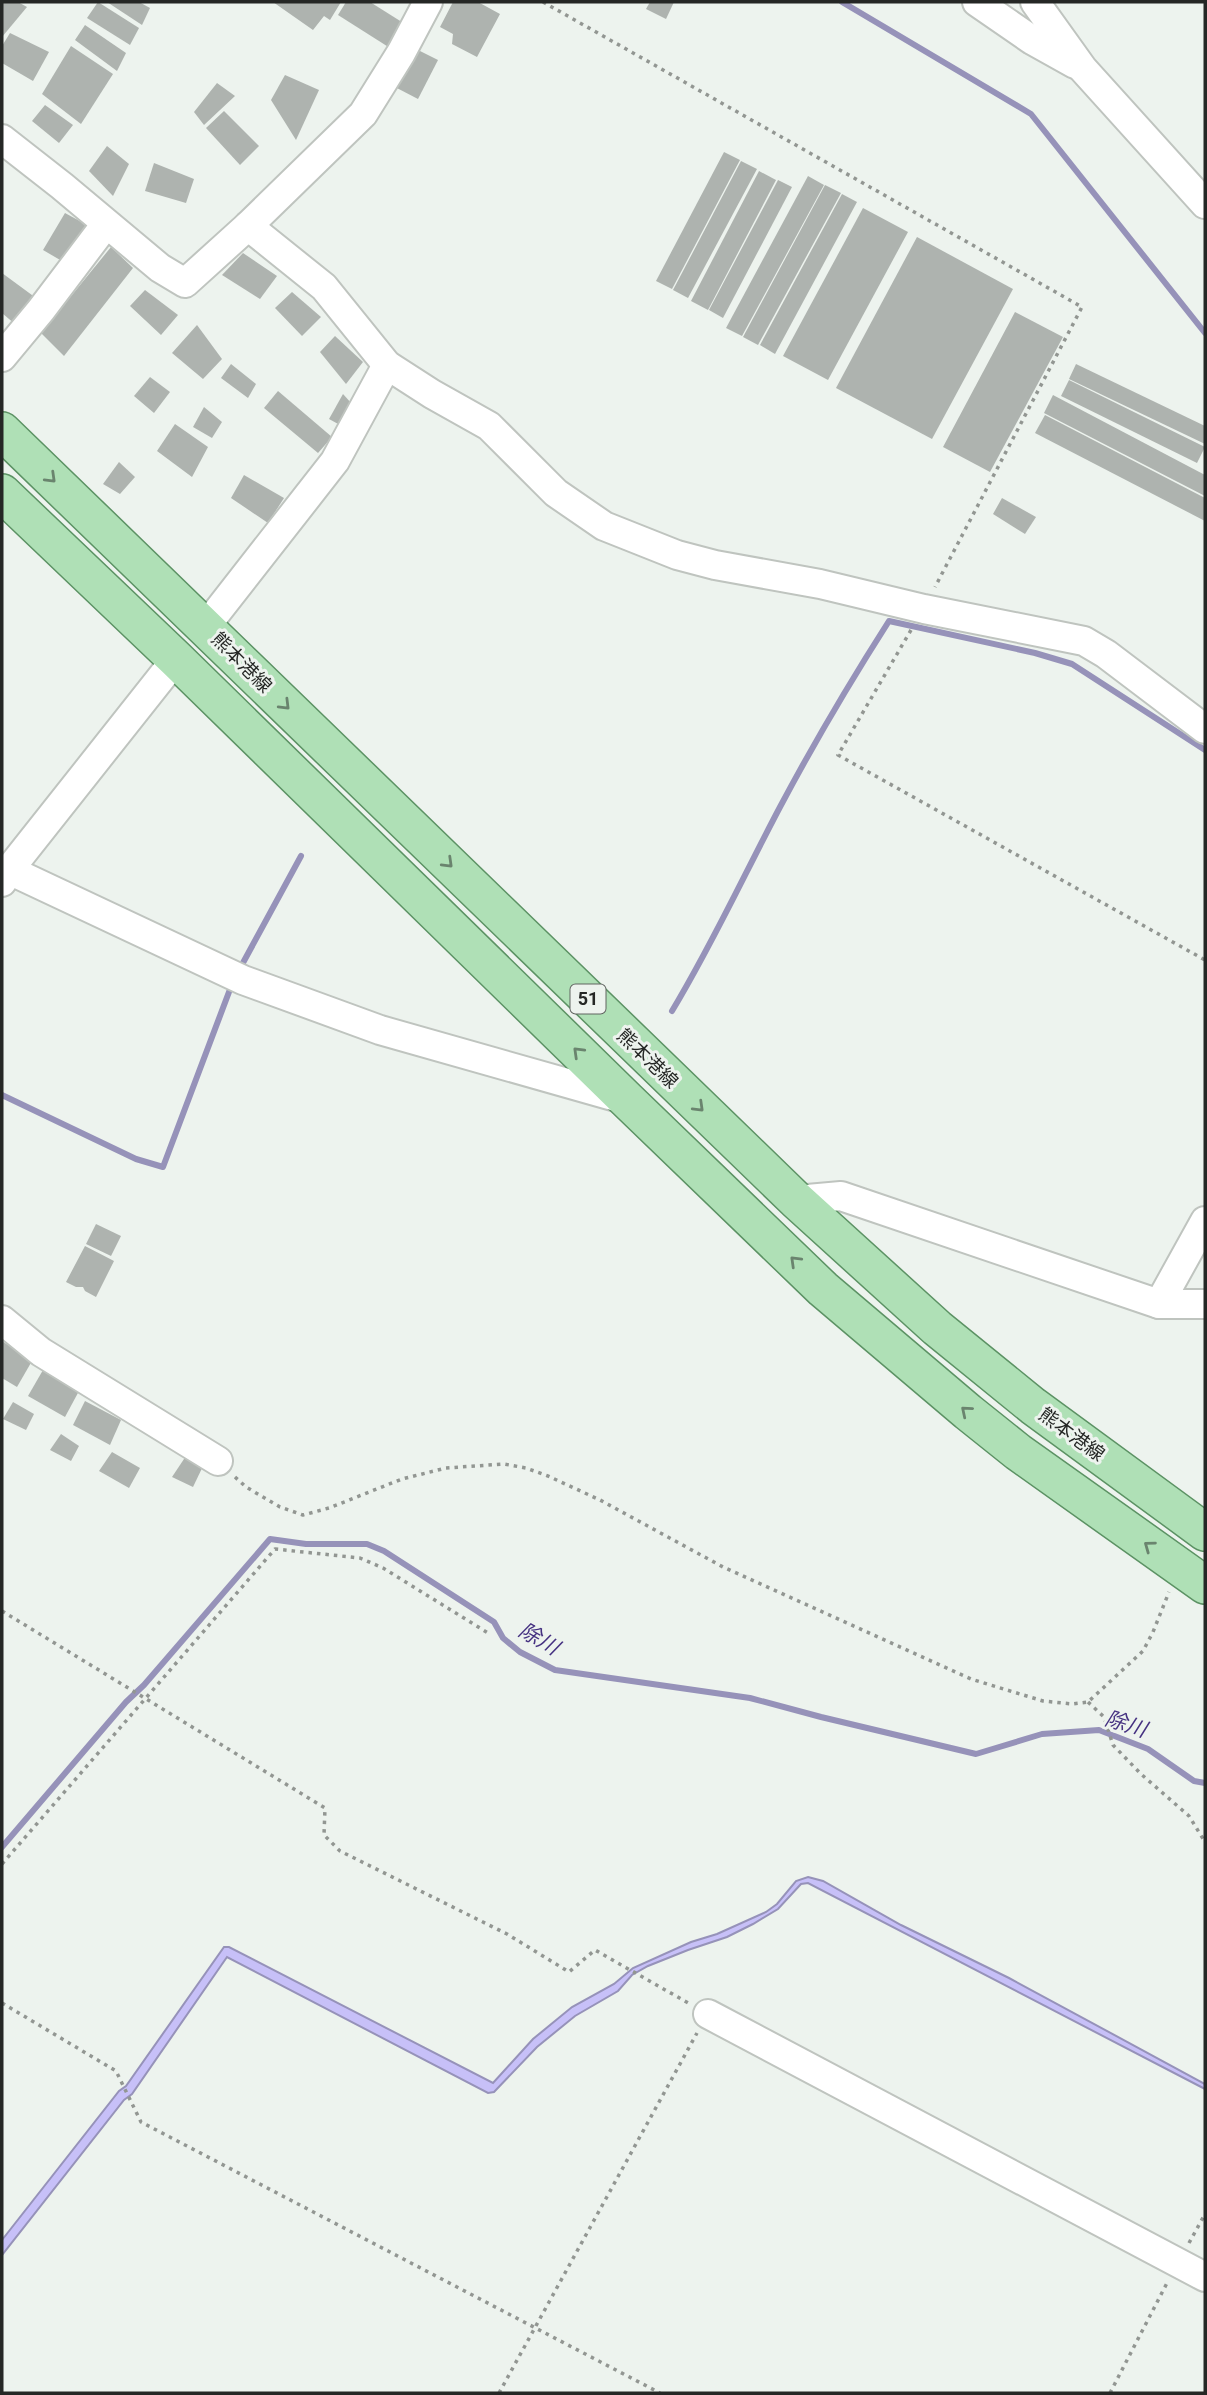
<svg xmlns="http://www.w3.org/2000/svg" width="1207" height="2395" font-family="Roboto,'Noto Sans JP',sans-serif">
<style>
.water{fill:#c7c0f8;stroke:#9692b9;stroke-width:2}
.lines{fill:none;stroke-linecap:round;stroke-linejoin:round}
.stream{stroke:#9692b9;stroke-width:6}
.building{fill:#aeb3af}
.minor-casing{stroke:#bfc4bf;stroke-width:32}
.major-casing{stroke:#5c9264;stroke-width:40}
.path{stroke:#929692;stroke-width:3.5;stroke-dasharray:3.5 5;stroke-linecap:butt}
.minor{stroke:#fff;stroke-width:28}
.major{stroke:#afe0b6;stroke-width:37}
.oneway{stroke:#6a846e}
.labels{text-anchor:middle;stroke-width:6;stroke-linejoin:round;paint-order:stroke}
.shield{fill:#edf3ee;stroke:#616461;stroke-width:2}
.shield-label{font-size:18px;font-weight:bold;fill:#252725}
.street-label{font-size:19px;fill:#252725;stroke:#edf3ee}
.water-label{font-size:21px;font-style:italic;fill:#453181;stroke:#edf3ee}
</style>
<rect width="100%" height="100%" fill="#edf3ee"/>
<path class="water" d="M808,1877L823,1881L901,1925L1009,1978L1205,2084V2089L808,1883L801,1884L778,1909L753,1924L727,1937L688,1950L648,1966L632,1975L618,1991L575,2016L537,2047L494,2092L488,2093L227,1957L132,2094L124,2100L2,2255V2240L119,2091L126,2086L224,1947H229L493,2083L533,2039L572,2007L614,1984L633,1968L691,1942L717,1934L766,1912L777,1904L796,1881Z"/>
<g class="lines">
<g class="stream">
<path d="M842,2L1031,114L1205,333"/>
<path d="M238,972L301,856"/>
<path d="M672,1011C712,945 744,875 780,807C814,743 850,682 889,621L1035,653L1072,664L1205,750"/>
<path d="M2,1095L136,1159L163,1167L232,984"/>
<path d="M2,1847L126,1702L144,1685L270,1539L306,1544H367L384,1551L494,1622L503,1638L520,1652L555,1670L750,1698L821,1717L976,1754L1042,1734L1099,1730L1148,1749L1194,1781L1205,1783"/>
</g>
</g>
<g class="building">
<path d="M2,2H18L27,7L2,37Z"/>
<path d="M98,2L139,28L130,45L87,18Z"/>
<path d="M107,2H139L150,8L142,25Z"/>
<path d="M273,2H341L330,20L324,16L313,30Z"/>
<path d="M346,2H370L405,24L390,48L338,15Z"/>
<path d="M453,2H478L500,14L477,57L452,44L453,34L440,27Z"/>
<path d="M650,2H674L666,19L646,9Z"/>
<path d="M85,25L126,53L117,71L75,40Z"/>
<path d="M10,33L49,52L33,81L2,63V46Z"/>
<path d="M71,46L113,74L81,124L42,94Z"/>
<path d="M412,47L438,60L418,99L393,86Z"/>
<path d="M285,75L319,90L296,140L271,100Z"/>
<path d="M217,83L235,96L204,125L194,112Z"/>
<path d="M45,105L73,125L59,143L32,121Z"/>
<path d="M224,111L259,146L240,165L206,128Z"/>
<path d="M107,146L129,164L113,196L89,171Z"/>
<path d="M724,152L740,160L672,289L656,281Z"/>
<path d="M741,161L757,169L688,298L673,290Z"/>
<path d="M154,163L194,179L186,203L145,191Z"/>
<path d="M759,171L776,180L708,310L691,301Z"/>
<path d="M808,176L824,185L742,336L726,328Z"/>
<path d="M778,180L792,187L723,318L709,310Z"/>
<path d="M825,185L841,193L758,345L743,337Z"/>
<path d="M842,194L857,202L775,354L760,345Z"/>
<path d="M863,208L908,232L828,380L783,356Z"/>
<path d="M65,213L100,232L67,264L43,250Z"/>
<path d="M917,237L1013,289L932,439L836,388Z"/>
<path d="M111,247L133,268L64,356L41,333Z"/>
<path d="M243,253L277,276L260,299L222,275Z"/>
<path d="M2,273L36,298L16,325L2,313Z"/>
<path d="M145,290L178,315L161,335L130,306Z"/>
<path d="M292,292L321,317L302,336L275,308Z"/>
<path d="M1015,312L1063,337L990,472L943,447Z"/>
<path d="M197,325L222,359L203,379L172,353Z"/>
<path d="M335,336L363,362L346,384L320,352Z"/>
<path d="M231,364L256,384L248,398L221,378Z"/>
<path d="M1076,364L1205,426V444L1069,379Z"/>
<path d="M150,377L170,392L154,413L134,396Z"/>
<path d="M1069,380L1205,447L1197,463L1061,396Z"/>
<path d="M278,391L332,437L318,453L264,408Z"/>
<path d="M343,394L352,404L340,425L329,419Z"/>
<path d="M1053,395L1205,475V496L1044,413Z"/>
<path d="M204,407L222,422L212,438L193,427Z"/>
<path d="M1045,415L1205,498V521L1035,433Z"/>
<path d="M175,424L208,447L192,477L157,451Z"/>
<path d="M119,462L135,477L120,494L103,484Z"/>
<path d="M244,475L284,498L268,523L231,498Z"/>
<path d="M1002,498L1036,517L1025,534L993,514Z"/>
<path d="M96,1224L121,1236L111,1256L86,1244Z"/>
<path d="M85,1246L114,1261L96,1297L85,1291L83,1287H76L66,1282Z"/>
<path d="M2,1341L32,1361L17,1387L2,1378Z"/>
<path d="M43,1370L79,1391L65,1417L28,1396Z"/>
<path d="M85,1401L121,1420L110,1445L73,1425Z"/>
<path d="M13,1402L34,1414L26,1430L3,1419Z"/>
<path d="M61,1434L79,1446L71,1461L50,1450Z"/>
<path d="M112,1452L140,1468L129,1488L99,1471Z"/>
<path d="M188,1453L205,1462L193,1487L172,1477Z"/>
</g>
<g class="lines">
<g class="minor-casing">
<g id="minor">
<path d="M977,2L1032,40L1075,64"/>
<path d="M1035,2L1083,69L1205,204"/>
<path d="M2,139L62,186L160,268L185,283L248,226L363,114L401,53L428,2"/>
<path d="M248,226L324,287L387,365L432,394L489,426L556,493L604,526L677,555L715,565L820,584L924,609L1084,641L1106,654L1205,729"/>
<path d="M2,357L41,310L106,224"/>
<path d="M206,626L335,461L387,365"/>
<path d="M2,869L9,870L243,980L380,1030L627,1100"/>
<path d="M2,882L9,870L176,659"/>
<path d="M796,1200L841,1196L1159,1304H1205"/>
<path d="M1159,1304L1205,1221"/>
<path d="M2,1320L41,1352L218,1461"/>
<path d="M708,2014L1205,2277"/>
</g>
</g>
<g class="major-casing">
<g id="major">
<path d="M2,431L796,1200L937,1328L1033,1406L1205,1532"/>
<path d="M2,493L176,659L627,1100L823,1289L968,1412L1018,1452L1205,1585"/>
</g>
</g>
<g class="path">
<path d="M543,2L1082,307L935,587"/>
<path d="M911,630L838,755L1205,960"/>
<path d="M235,1477L246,1487L280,1507L303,1515L329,1508L402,1479L446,1468L504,1464L526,1468L548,1476L600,1500L723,1567L971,1679L1043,1701L1072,1704L1088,1702L1143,1651L1153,1632L1169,1592"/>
<path d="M2,1611L325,1808L324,1835L340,1851L507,1934L569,1972L595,1950L690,2004"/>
<path d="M1088,1702L1104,1717L1113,1745L1141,1774L1189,1816L1205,1842"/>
<path d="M2,1864L275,1549L360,1558L383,1568L488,1633"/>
<path d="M2,2003L116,2071L141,2122L660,2393"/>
<path d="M1189,2243L1205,2214"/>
<path d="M499,2393L697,2033"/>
<path d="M1110,2393L1167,2283"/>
</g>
<use href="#minor" class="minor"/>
<use href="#major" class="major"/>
</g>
<defs><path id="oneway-chevron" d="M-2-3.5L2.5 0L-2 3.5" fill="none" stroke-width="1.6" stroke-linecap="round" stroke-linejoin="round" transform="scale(1.75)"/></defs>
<g class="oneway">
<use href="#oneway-chevron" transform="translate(51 478) rotate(44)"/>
<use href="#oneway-chevron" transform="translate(285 705) rotate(45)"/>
<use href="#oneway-chevron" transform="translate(448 863) rotate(44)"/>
<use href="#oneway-chevron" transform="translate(578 1052) rotate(-136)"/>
<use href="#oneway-chevron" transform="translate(699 1107) rotate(44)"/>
<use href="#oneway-chevron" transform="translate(795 1261) rotate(-136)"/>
<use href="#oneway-chevron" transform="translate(966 1411) rotate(-140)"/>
<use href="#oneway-chevron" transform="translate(1149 1546) rotate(-144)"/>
</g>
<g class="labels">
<rect class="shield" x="570.5" y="984.5" width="35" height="29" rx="5"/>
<g class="shield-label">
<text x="588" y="1005">51</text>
</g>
<g class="street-label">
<text transform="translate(242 662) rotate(45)" y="7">熊本港線</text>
<text transform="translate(648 1058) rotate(44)" y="7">熊本港線</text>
<text transform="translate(1072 1434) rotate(36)" y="7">熊本港線</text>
</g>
<g class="water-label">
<text transform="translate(539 1639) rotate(30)" y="7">除川</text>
<text transform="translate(1126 1724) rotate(18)" y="7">除川</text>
</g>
</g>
<rect width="1207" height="2395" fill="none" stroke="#252725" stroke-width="7"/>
</svg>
